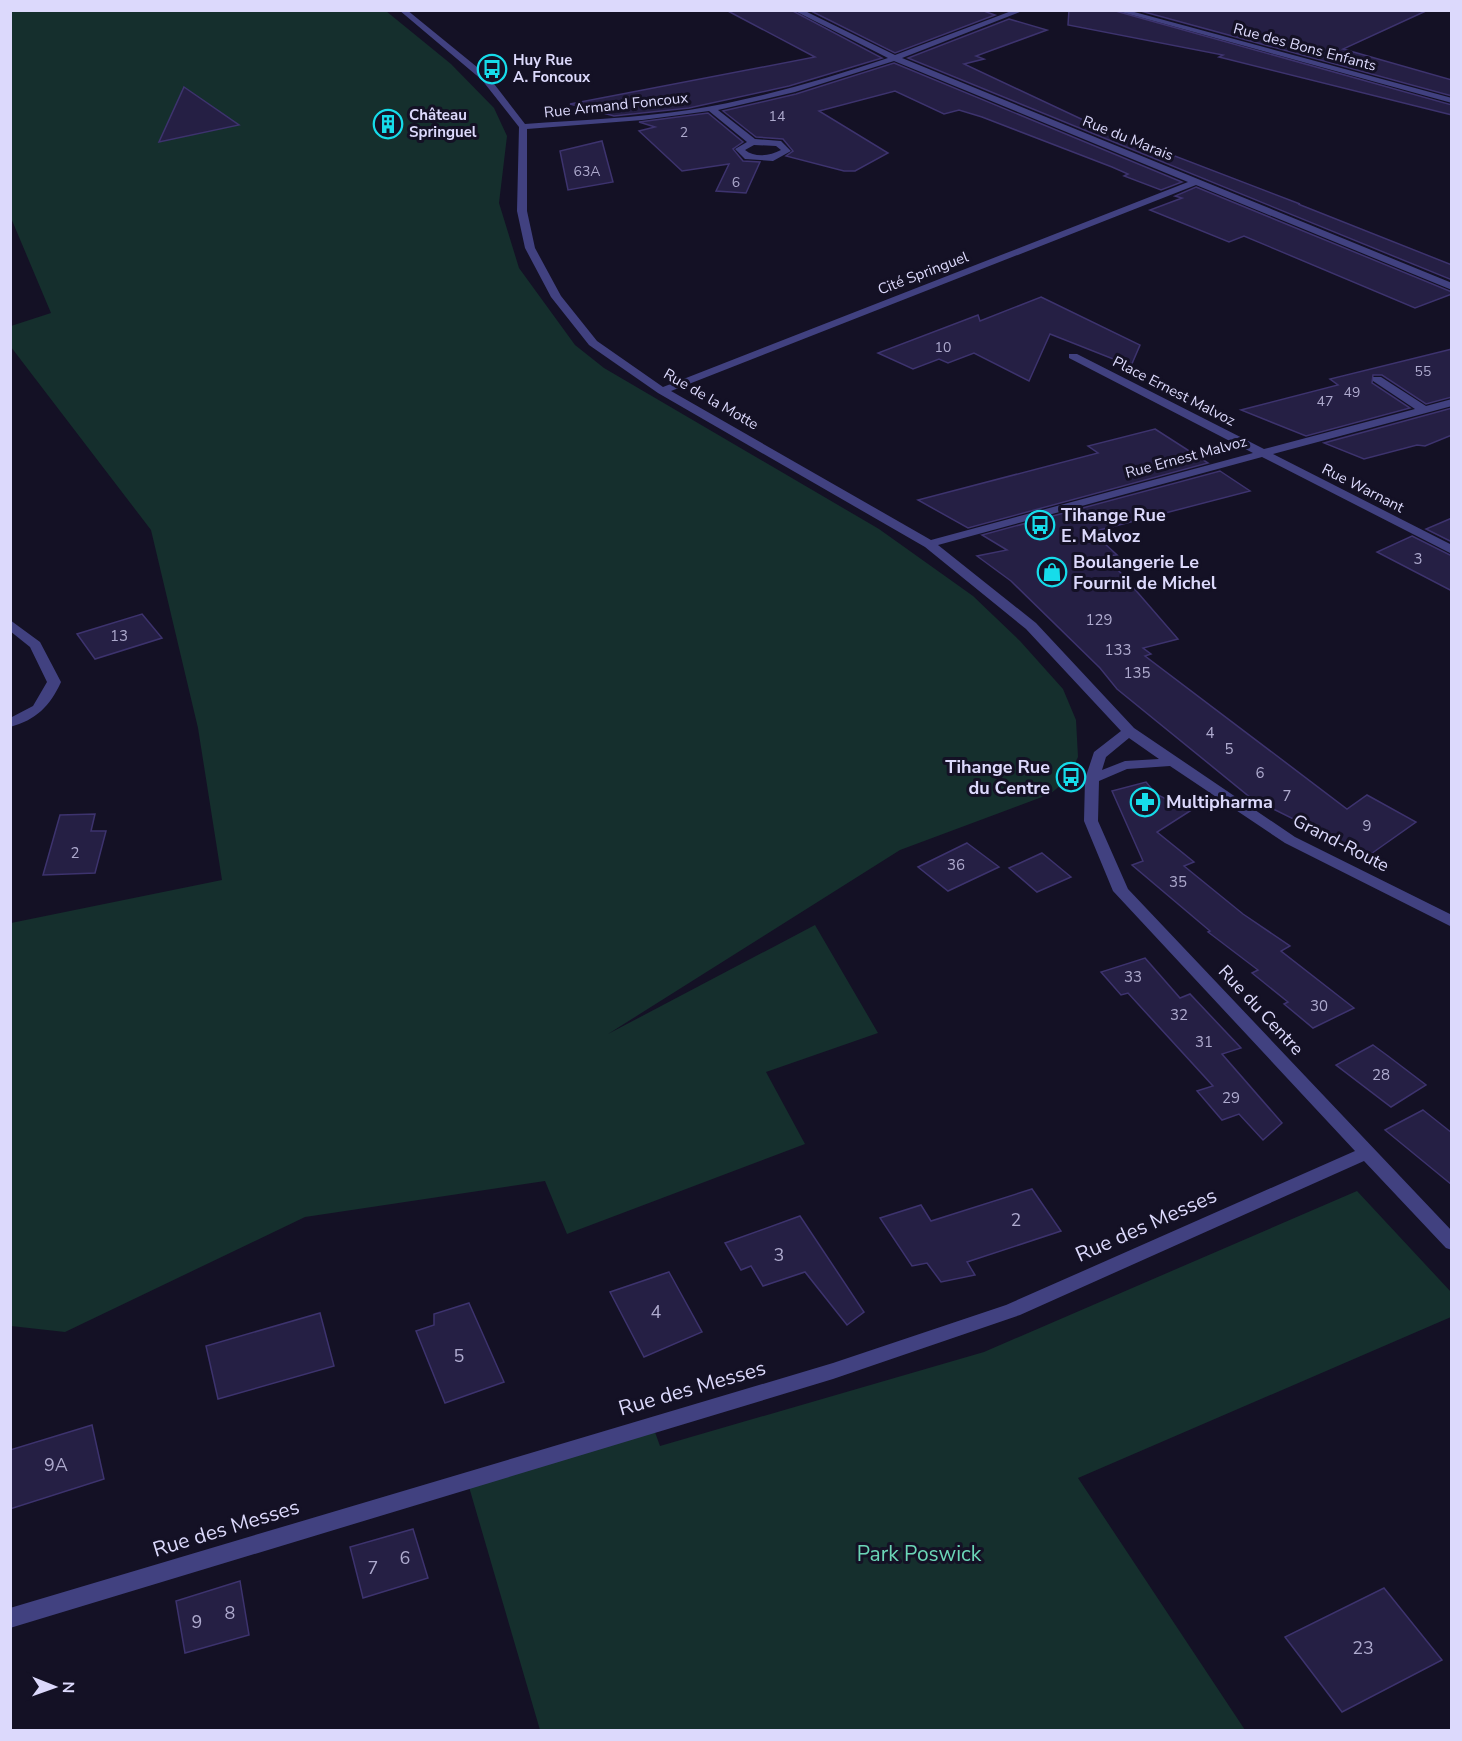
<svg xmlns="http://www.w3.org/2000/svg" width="1462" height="1741" font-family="'Nunito Sans',sans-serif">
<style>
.green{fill:#152f2d}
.building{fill:#251f44;stroke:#3d336e;stroke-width:1.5}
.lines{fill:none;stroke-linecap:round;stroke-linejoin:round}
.minor{fill:#414180;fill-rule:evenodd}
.labels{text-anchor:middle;stroke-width:6;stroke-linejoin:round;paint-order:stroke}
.far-number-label{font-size:14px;fill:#aeaace}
.far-street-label{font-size:15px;fill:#dcd9fc;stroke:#141125}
.far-poi-label{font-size:15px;font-weight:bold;fill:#dcd9fc;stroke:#141125;text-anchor:start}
.number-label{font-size:15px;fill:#aeaace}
.poi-label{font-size:18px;font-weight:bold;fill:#dcd9fc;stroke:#141125;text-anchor:start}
.street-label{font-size:18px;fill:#dcd9fc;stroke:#141125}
.near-number-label{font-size:18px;fill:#aeaace}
.near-street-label{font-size:21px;fill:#dcd9fc;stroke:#141125}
.near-park-label{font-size:21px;fill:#6bd6b7;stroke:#141125}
</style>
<rect width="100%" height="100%" fill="#141125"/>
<g class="green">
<path d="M11,11H386L451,64L494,108L507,136L499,203L519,268L575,345L604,368L879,529L973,596L1020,641L1063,689L1076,720L1078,757L1067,780L1050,794L900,850L608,1034L815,925L878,1033L766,1072L805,1144L567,1234L545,1181L305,1217L65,1332L11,1326V923L222,880L198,728L151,530L11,347V326L51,313L11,218Z"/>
<path d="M1357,1191L1451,1292V1317L1078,1478L1245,1730H540L467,1480L652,1424L660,1446L984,1352Z"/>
</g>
<g class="building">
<path d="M726,10H791L882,58L789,86L689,108L614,116L570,104L815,57Z"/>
<path d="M809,10H981L995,15L895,53Z"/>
<path d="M1069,10H1112L1452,105V115L1219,57L1223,55L1068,25Z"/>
<path d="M1137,10H1428L1343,49L1452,80V96Z"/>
<path d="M1009,19L1047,30L976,56L984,59L964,64L1094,125L1300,204H1298L1452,265V280L908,58Z"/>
<path d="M894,63L1182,182L1161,190L1124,176L1128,174L1112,167L982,117L959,110L944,114L895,91L819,111L888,153L855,171H844L786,156L793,151L783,139L756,137L723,111L796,94Z"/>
<path d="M184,87L239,125L159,142Z"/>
<path d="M708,113L743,142L733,149L743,161L760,162L746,193L716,191L729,164L682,171L639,131L655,127L639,122Z"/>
<path d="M602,141L613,182L568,190L560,151Z"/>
<path d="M1196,187L1452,292V294L1415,308L1244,236L1229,242L1150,210L1182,198L1175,196Z"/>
<path d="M1041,297L1140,345L1131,366L1050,334L1029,381L974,353L948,363L939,359L913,369L878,353L978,315L980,321Z"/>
<path d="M1452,349V397L1426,404L1382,375H1373L1372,383L1410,408L1306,436L1241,410L1338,385L1330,379Z"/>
<path d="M1452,408V435L1425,446L1417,445L1364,459L1324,443Z"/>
<path d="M1155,429L1208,463L968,528L918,500L1098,453L1088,446Z"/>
<path d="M1220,471L1250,491L1092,532L1117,555L1106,556L1178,639L1143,648L1151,654L1145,656L1347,809L1367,795L1416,822L1368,856L1251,798L1117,689L1100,668L1011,581L977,556L1007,550L982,535Z"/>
<path d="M1452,518V542L1426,529Z"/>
<path d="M1412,536L1452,556V591L1377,552Z"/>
<path d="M142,614L162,638L95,659L77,634Z"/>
<path d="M1146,782L1156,794L1190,811L1157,832L1194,862L1184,866L1243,914L1290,946L1281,951L1354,1008L1313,1028L1284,1004L1288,1002L1252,973L1258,970L1208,932L1210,931L1132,865L1143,861L1112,791Z"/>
<path d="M95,814L91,831H106L95,873L43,875L60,815Z"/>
<path d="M967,843L999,867L948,891L918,867Z"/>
<path d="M1042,853L1071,877L1037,892L1009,868Z"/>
<path d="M1145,958L1180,998L1190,994L1241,1048L1222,1054L1282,1123L1263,1140L1239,1114L1222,1120L1197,1091L1213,1086L1128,993L1121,995L1101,972Z"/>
<path d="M1373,1045L1388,1056L1426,1085L1391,1107L1336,1065Z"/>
<path d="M1423,1110L1452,1133V1185L1385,1130Z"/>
<path d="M1032,1189L1061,1231L967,1262L975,1275L941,1282L927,1263L912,1266L880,1218L921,1205L931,1221Z"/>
<path d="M800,1216L864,1312L847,1325L805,1272L763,1286L751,1266L741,1270L725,1243Z"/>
<path d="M669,1272L702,1332L644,1357L610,1292Z"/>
<path d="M469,1303L504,1382L445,1403L416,1331L434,1325V1314Z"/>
<path d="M320,1313L334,1366L218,1399L206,1346Z"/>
<path d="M92,1425L104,1479L10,1509V1450Z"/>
<path d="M413,1529L428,1578L363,1598L350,1547Z"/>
<path d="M240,1581L249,1635L185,1653L176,1601Z"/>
<path d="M1384,1588L1442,1660L1342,1712L1285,1637Z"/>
</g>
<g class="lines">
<g class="minor">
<path d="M399,10H407L488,76L525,124C580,120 635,118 689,110C757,99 823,80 888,58L793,10H803L895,55L1014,10H1025L902,58L1452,283V290L1196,185L671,391L931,540L1253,453L1069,358V354H1077L1264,449L1415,409L1373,381V377H1381L1426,406L1452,399V406L1273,454L1452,545V554L1262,457L938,545L1036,623L1134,728L1295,837L1452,915V927L1285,843L1170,766L1127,769L1099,781L1098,821L1128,889L1452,1231V1250L1446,1248L1364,1161L1020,1315L833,1379L10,1628V1608L833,1363L1006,1305L1355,1151L1113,891L1084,821L1085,779L1094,752L1121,731L1026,629L925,547L658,393L589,345L551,297L525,248L517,211L519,127L482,80ZM894,61L1188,182L663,387L597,341L561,296L535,248L527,211V129L642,120L709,111L747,142L735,149L745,159L773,161L791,151L781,141L755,139L718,110L795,92ZM754,145L776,146L781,150C770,156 755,158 745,150ZM1129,738L1159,759L1125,761L1102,770L1106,757Z"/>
<path d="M1114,10H1127L1452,98V103Z"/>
<path d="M10,620L40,642L61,682C50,706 36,720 10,727V718L33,706L47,682L30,647L10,631Z"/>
</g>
</g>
<defs>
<g id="bus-ring" transform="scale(1.5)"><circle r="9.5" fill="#141125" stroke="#16dcea" stroke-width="1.5"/><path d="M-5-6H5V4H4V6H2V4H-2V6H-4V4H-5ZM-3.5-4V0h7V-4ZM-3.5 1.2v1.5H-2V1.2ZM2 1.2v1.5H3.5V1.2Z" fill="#16dcea"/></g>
<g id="building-ring" transform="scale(1.5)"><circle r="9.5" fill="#141125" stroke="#16dcea" stroke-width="1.5"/><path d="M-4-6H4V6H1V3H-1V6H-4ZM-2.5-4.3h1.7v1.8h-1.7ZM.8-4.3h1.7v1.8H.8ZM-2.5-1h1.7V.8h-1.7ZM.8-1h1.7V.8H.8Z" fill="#16dcea"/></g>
<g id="shop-ring" transform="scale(1.5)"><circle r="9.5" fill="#141125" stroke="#16dcea" stroke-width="1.5"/><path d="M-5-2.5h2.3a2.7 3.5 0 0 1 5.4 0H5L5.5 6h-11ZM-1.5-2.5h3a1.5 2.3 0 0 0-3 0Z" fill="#16dcea"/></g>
<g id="pharmacy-ring" transform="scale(1.5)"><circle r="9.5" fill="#141125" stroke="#16dcea" stroke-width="1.5"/><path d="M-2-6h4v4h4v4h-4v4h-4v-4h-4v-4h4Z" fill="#16dcea"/></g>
</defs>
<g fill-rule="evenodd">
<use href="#bus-ring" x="492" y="69"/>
<use href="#building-ring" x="388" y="124"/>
<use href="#bus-ring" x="1040" y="525"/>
<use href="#shop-ring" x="1052" y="572"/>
<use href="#bus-ring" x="1071" y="777"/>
<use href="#pharmacy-ring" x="1145" y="802"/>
</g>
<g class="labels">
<g class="far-number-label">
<text x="777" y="121">14</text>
<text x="684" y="137">2</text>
<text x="587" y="176">63A</text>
<text x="736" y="187">6</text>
<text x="943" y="352">10</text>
<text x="1423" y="376">55</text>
<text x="1352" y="397">49</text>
<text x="1325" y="406">47</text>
</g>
<g class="far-street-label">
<text transform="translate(1305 47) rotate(15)" y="5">Rue des Bons Enfants</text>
<text transform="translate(616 105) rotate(-6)" y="5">Rue Armand Foncoux</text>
<text transform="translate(1128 138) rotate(22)" y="5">Rue du Marais</text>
<text transform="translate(923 273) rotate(-21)" y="5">Cité Springuel</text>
<text transform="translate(1174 391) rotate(27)" y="5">Place Ernest Malvoz</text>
<text transform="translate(711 399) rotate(30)" y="5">Rue de la Motte</text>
<text transform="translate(1186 457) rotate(-15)" y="5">Rue Ernest Malvoz</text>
<text transform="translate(1363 488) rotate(27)" y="5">Rue Warnant</text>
</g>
<g class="far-poi-label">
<text x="513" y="65">Huy Rue<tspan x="513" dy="17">A. Foncoux</tspan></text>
<text x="409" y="120">Château<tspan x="409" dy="17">Springuel</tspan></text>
</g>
<g class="number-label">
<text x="1418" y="564">3</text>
<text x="1099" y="625">129</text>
<text x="119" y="641">13</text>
<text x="1118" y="655">133</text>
<text x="1137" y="678">135</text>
<text x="1210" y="738">4</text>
<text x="1229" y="754">5</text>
<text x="1260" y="778">6</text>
<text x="1287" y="801">7</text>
<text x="1367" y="831">9</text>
<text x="75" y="858">2</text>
<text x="956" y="870">36</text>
<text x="1178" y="887">35</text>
<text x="1133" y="982">33</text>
<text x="1319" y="1011">30</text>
<text x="1179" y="1020">32</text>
<text x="1204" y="1047">31</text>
<text x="1381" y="1080">28</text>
<text x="1231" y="1103">29</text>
</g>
<g class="poi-label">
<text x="1061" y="521">Tihange Rue<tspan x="1061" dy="21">E. Malvoz</tspan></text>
<text x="1073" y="568">Boulangerie Le<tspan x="1073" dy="21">Fournil de Michel</tspan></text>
<text x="1050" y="773" text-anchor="end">Tihange Rue<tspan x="1050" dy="21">du Centre</tspan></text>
<text x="1166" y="808">Multipharma</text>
</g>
<g class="street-label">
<text transform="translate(1341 843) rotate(27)" y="6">Grand-Route</text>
<text transform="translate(1261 1010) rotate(47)" y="6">Rue du Centre</text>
</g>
<g class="near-number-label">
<text x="1016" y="1226">2</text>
<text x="779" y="1261">3</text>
<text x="656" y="1318">4</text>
<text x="459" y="1362">5</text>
<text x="56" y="1471">9A</text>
<text x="405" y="1564">6</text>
<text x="373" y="1574">7</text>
<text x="230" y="1619">8</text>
<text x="197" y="1628">9</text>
<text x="1363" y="1654">23</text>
</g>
<g class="near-street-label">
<text transform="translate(1146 1225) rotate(-24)" y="7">Rue des Messes</text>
<text transform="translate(692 1388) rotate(-16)" y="7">Rue des Messes</text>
<text transform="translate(226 1528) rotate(-17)" y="7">Rue des Messes</text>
</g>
<g class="near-park-label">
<text x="919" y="1561">Park Poswick</text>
</g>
</g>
<rect width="1462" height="1741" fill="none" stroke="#dcd9fc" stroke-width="24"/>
<g transform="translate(54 1687) rotate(91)" stroke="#141125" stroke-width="4.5" paint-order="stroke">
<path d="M0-4.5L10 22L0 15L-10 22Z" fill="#dcd9fc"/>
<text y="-9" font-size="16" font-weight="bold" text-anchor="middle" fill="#dcd9fc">N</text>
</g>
</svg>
